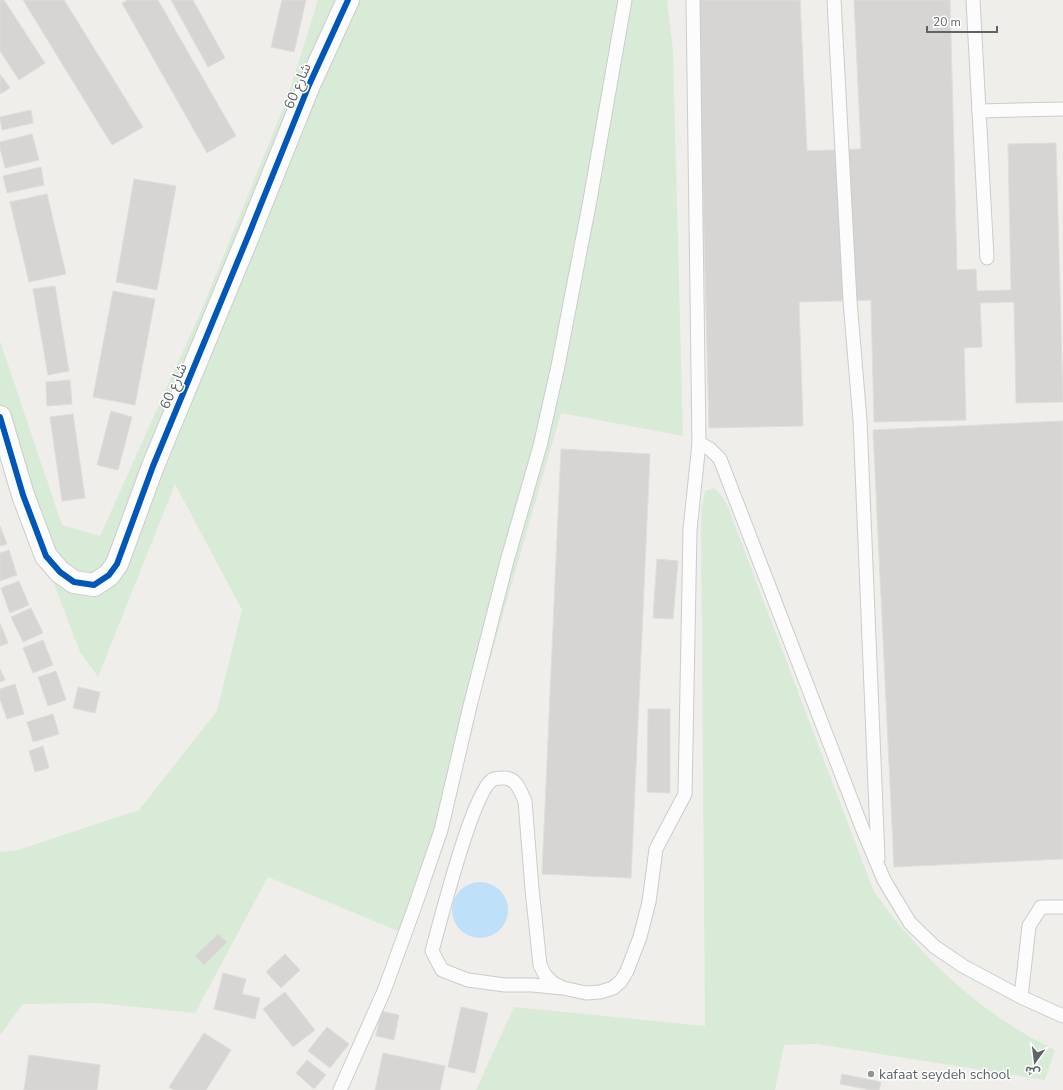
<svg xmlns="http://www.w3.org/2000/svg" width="1063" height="1090" font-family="'Nunito Sans','Noto Sans Arabic',sans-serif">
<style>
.green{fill:#d8ebd6}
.water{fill:#bfe0f9}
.building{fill:#d6d5d3;stroke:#deddd9}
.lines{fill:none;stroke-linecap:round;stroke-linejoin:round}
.lane-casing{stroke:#cbcccc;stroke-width:15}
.street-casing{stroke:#cbcccc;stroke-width:24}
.lane{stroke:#fdfcfc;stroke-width:13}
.street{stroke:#fdfcfc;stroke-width:22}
.cycleway-casing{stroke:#fff;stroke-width:8}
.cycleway{stroke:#0057b8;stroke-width:6}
.poi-dot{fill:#919496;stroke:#fff;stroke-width:1.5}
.labels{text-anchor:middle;stroke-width:3;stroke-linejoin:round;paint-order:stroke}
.street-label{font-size:14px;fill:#5f6368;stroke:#fff}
.poi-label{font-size:14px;fill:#5f6368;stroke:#fff;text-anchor:start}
</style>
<rect width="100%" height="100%" fill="#efeeea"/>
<g class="green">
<path d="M318,0H667L673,50L683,436L561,413L410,936L268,877L195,1013L98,1003L23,1004L0,1035V852L18,850L139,810L217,711L242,610L175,484L98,677L80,652L0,443V341L62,525L100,536L202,309L288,96Z"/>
<path d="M714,488L722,496L728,507L874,892C914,947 961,995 1020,1031C1031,1038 1043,1043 1055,1050L1045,1080L817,1044L784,1045L775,1090H476L514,1007L705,1026L701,526L702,505L705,491Z"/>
</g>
<circle class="water" cx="480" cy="910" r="28"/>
<g class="building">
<path d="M0,0H4L45,63L19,80L0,51Z"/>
<path d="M23,0H64L143,127L112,145Z"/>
<path d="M128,0H158L236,136L207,153L122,3Z"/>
<path d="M171,0H193L225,58L208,67Z"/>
<path d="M282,0H306L294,52L271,47Z"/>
<path d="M698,0H800L807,151L861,149L854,0H950L957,270L976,269L977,291L1011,290L1008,144L1056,143L1063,402L1016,403L1014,302L980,303L982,347L964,348L966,420L874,422L871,300L799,302L803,426L709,428Z"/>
<path d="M0,74L10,88L0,94Z"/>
<path d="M31,110L33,123L2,130L0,117Z"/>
<path d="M32,134L39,160L5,168L0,148V142Z"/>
<path d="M41,167L44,185L7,193L3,176Z"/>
<path d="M134,179L176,186L157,290L116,282Z"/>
<path d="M47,194L66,274L29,282L10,202Z"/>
<path d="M55,286L69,371L48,375L33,289Z"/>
<path d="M113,291L155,299L135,405L93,397Z"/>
<path d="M70,380L72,404L47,406L46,382Z"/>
<path d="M111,411L132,417L118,470L97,465Z"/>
<path d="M73,414L85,498L62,501L50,417Z"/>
<path d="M1063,421V859L894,867L873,430Z"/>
<path d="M561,449L650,454L631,878L542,874Z"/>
<path d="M0,526L7,544L0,546Z"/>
<path d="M9,550L17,575L0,581V553Z"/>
<path d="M657,559L678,561L673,619L653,618Z"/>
<path d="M19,581L29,605L10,613L1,588Z"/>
<path d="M31,608L43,633L23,642L11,617Z"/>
<path d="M0,623L8,643L0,646Z"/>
<path d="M43,640L53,665L33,673L23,648Z"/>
<path d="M0,669L5,680L0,682Z"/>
<path d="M56,671L66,700L48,706L38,677Z"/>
<path d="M15,684L24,714L7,719L0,699V689Z"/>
<path d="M78,687L100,692L95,713L73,708Z"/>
<path d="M648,709H670V793L647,792Z"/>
<path d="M53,714L59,734L33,742L27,722Z"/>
<path d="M43,746L49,768L35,772L29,751Z"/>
<path d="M218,934L227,942L204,965L195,956Z"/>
<path d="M285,954L300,970L281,988L266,972Z"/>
<path d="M223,973L246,979L242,994L260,998L255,1019L214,1009Z"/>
<path d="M285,992L315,1030L293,1047L263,1009Z"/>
<path d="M461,1007L488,1013L475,1073L448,1067Z"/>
<path d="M381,1011L399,1015L394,1040L376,1036Z"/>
<path d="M327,1027L349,1044L330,1068L308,1051Z"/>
<path d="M204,1033L231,1050L206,1090H174L169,1087Z"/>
<path d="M383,1053L445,1066L440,1090H375Z"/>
<path d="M29,1055L100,1065L97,1090H24Z"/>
<path d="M307,1060L326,1075L314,1089L296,1073Z"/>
<path d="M842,1074L881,1082L879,1090H871L840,1084Z"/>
</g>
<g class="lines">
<g class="lane-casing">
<g id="lane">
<path d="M693,0L699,443L710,449L720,459L863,830L884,880L910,923L935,947L963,966L1021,997L1063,1016"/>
<path d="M834,0L850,301L860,420L878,858"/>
<path d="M973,0L987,258"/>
<path d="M979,111L1063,109"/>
<path d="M563,988L532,985H505L468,980L442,970L432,951C440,922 472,794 492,780C495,778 500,778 504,778C517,778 520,791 525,801L532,889L540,965L545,975L553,983L563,988L586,993L600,992L613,988L621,981L627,971L640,937L649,902L656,849L685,794L690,530L699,443"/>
<path d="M1021,997L1029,926L1041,907H1063"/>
<path d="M340,1090L384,991L415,906L441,830L470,706L507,561L540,446L558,366L590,200L625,0"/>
</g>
</g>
<g class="street-casing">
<path id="street" d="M0,417L23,495L46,556L60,572L74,582L94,585L109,575L117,564L153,466L249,234L309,85L348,0"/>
</g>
<use href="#lane" class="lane"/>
<use href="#street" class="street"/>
<g class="cycleway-casing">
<path id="cycleway" d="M0,417L23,495L46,556L60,572L74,582L94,585L109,575L117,564L153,466L249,234L309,85L348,0"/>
</g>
<use href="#cycleway" class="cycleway"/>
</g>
<circle class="poi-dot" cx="871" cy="1074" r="4"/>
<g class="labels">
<g class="street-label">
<text transform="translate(297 86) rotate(-67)" y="5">شارع 60</text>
<text transform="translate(173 386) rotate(-67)" y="5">شارع 60</text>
</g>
<g class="poi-label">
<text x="879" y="1079">kafaat seydeh school</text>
</g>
</g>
<g transform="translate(1035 1062) rotate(194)" stroke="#ffffff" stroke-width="3" paint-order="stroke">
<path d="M0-3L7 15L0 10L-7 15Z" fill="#5f6368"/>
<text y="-6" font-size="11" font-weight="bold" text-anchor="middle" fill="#5f6368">ش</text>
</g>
<path d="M927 26v6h70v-6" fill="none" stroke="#5f6368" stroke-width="2"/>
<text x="933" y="26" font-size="12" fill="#5f6368" stroke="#ffffff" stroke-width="3" paint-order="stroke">20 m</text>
</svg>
